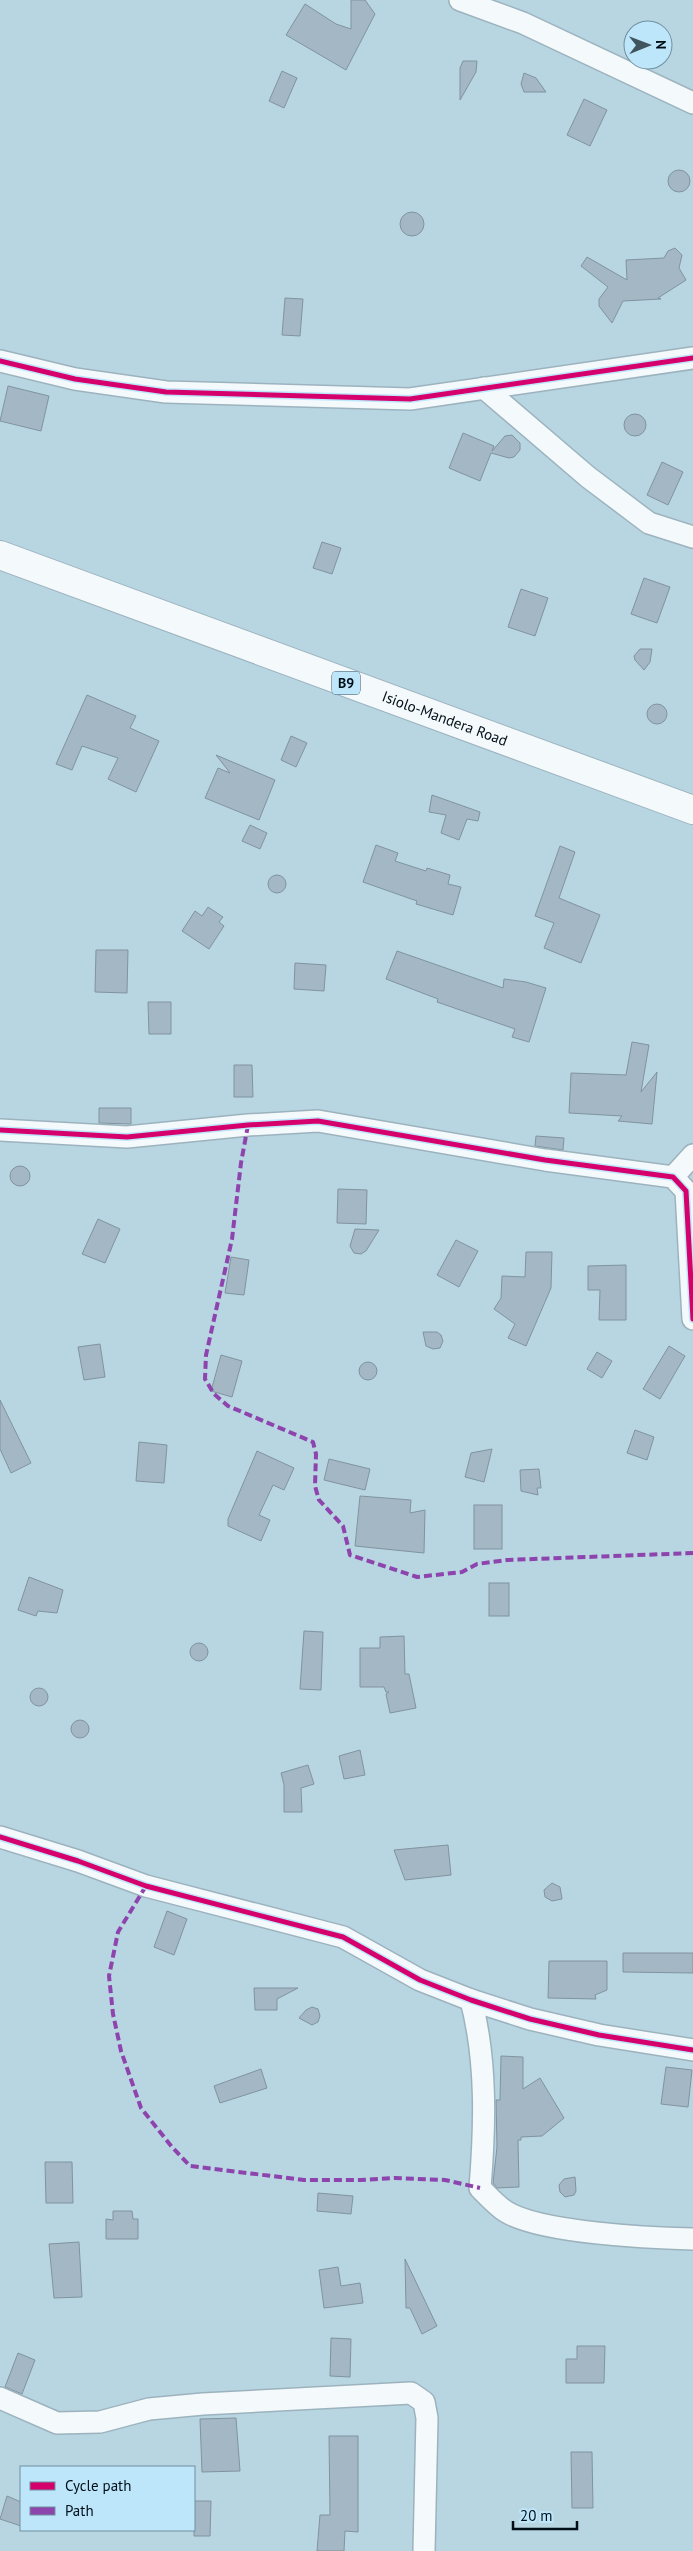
<svg xmlns="http://www.w3.org/2000/svg" width="693" height="2551" font-family="'PT Sans',sans-serif">
<style>
.building{fill:#a4b7c4;stroke:#80949f}
.lines{fill:none;stroke-linecap:round;stroke-linejoin:round}
.street-casing{stroke:#9cb3be;stroke-width:24}
.highway-casing{stroke:#9cb3be;stroke-width:30}
.street{stroke:#f4f9fb;stroke-width:21}
.highway{stroke:#f4f9fb;stroke-width:28}
.quiet{stroke:#8e44ad;stroke-width:4;stroke-dasharray:8 4;stroke-linecap:butt}
.cycleway-casing{stroke:#bde6fb;stroke-width:8}
.cycleway{stroke:#d6006c;stroke-width:5}
.labels{text-anchor:middle;stroke-width:5;stroke-linejoin:round;paint-order:stroke}
.shield{fill:#bde6fb;stroke:#394f5b;stroke-width:1}
.shield-label{font-size:14px;font-weight:bold;fill:#000e17}
.street-label{font-size:15px;fill:#000e17;stroke:#bde6fb}
</style>
<rect width="100%" height="100%" fill="#b8d5e2"/>
<g class="building">
<path d="M351,0H365L375,14L346,70L286,35L305,4L336,24L351,29Z"/>
<path d="M463,61H477L476,72L460,100V68Z"/>
<path d="M282,71L297,78L284,108L269,101Z"/>
<path d="M524,73L536,78L546,92H524L521,84Z"/>
<path d="M584,99L607,110L590,146L567,135Z"/>
<circle cx="679" cy="181" r="11"/>
<circle cx="412" cy="224" r="12"/>
<path d="M675,248L682,255L679,268L686,280L658,298L661,299L623,301L612,323L599,306V299L608,287L581,266L587,257L627,280L626,260L664,258L668,251Z"/>
<path d="M285,298L303,299L300,336L282,335Z"/>
<path d="M8,386L49,396L41,431L0,421Z"/>
<circle cx="635" cy="425" r="11"/>
<path d="M463,433L494,446L492,451L505,436L512,435L520,443V450L514,457L509,458L491,453L480,481L449,468Z"/>
<path d="M662,462L683,472L668,505L647,495Z"/>
<path d="M322,542L341,548L332,574L313,568Z"/>
<path d="M644,578L670,587L657,623L631,614Z"/>
<path d="M521,589L548,598L535,636L508,627Z"/>
<path d="M640,649H652L650,662L644,670L635,660L634,656Z"/>
<path d="M87,695L136,716L130,728L159,741L136,792L108,779L118,758L82,746L72,770L56,764Z"/>
<circle cx="657" cy="714" r="10"/>
<path d="M291,736L307,743L296,767L281,760Z"/>
<path d="M216,755L275,780L259,820L205,798L218,768L230,773Z"/>
<path d="M432,795L480,812L478,821L467,819L459,840L441,833L446,815L429,812Z"/>
<path d="M250,825L267,833L260,849L242,841Z"/>
<path d="M376,845L398,853L395,861L426,871L427,868L450,875L448,884L461,887L453,915L416,904L417,901L363,882Z"/>
<path d="M560,846L575,852L559,898L600,915L581,963L544,948L554,923L535,916Z"/>
<circle cx="277" cy="884" r="9"/>
<path d="M208,907L223,917L219,922L224,926L209,949L182,931L195,911L202,916Z"/>
<path d="M96,950H128L127,993L95,992Z"/>
<path d="M397,951L503,988L504,979L526,982L546,988L529,1042L512,1037L515,1029L437,1002L438,999L386,979Z"/>
<path d="M295,963L326,965L324,991L294,989Z"/>
<path d="M148,1002H171V1034H149Z"/>
<path d="M632,1042L649,1045L641,1092L657,1072L652,1124L618,1121L622,1116L569,1113L571,1073L626,1075Z"/>
<path d="M234,1065H252L253,1097H234Z"/>
<path d="M99,1108H131V1124L99,1123Z"/>
<path d="M536,1136L564,1138L563,1150L535,1146Z"/>
<circle cx="20" cy="1176" r="10"/>
<path d="M338,1189L367,1190L366,1224L337,1223Z"/>
<path d="M98,1219L120,1229L105,1263L82,1254Z"/>
<path d="M355,1229L379,1230L366,1251L361,1254L354,1253L350,1246Z"/>
<path d="M456,1240L478,1251L459,1287L437,1275Z"/>
<path d="M526,1252H552L551,1288L526,1346L508,1338L515,1324L494,1309L501,1298L502,1276L525,1277Z"/>
<path d="M231,1257L249,1260L244,1295L225,1293Z"/>
<path d="M626,1265V1320H599L600,1290H588V1266Z"/>
<path d="M423,1332H437L441,1335L443,1341L440,1348L433,1349L426,1346Z"/>
<path d="M100,1344L105,1377L84,1380L78,1347Z"/>
<path d="M669,1346L685,1356L660,1399L643,1389Z"/>
<path d="M597,1352L612,1361L602,1378L587,1369Z"/>
<path d="M221,1355L242,1361L232,1397L211,1391Z"/>
<circle cx="368" cy="1371" r="9"/>
<path d="M0,1400L31,1463L11,1473L0,1449Z"/>
<path d="M635,1430L654,1437L647,1460L627,1453Z"/>
<path d="M139,1442L167,1445L164,1483L136,1481Z"/>
<path d="M492,1449L484,1482L465,1477L471,1453Z"/>
<path d="M257,1451L294,1468L284,1490L273,1485L259,1515L270,1520L261,1541L228,1526V1519Z"/>
<path d="M329,1459L370,1469L365,1490L324,1480Z"/>
<path d="M539,1469L541,1488H537L538,1495L521,1491L520,1470Z"/>
<path d="M360,1496L411,1500L410,1513L425,1510L424,1553L355,1546Z"/>
<rect x="474" y="1505" width="28" height="44"/>
<path d="M29,1577L63,1590L57,1613L38,1611L36,1616L18,1610Z"/>
<rect x="489" y="1583" width="20" height="33"/>
<path d="M304,1631L323,1632L321,1690L300,1689Z"/>
<path d="M404,1636L405,1674H409L416,1708L390,1713L386,1694L389,1692H386L384,1687H360V1648H380V1637Z"/>
<circle cx="199" cy="1652" r="9"/>
<circle cx="39" cy="1697" r="9"/>
<circle cx="80" cy="1729" r="9"/>
<path d="M360,1750L365,1775L344,1779L339,1756Z"/>
<path d="M308,1765L314,1784L301,1788L302,1812H284V1785L281,1773Z"/>
<path d="M448,1845L451,1875L405,1880L394,1850Z"/>
<path d="M552,1883L560,1887L562,1899L552,1901L545,1897L544,1890Z"/>
<path d="M167,1911L187,1919L174,1955L154,1947Z"/>
<path d="M623,1953H693V1973L623,1972Z"/>
<path d="M549,1961H607V1990L595,1995L596,1999L548,1998Z"/>
<path d="M254,1988H298L277,1999V2010H255Z"/>
<path d="M312,2007L318,2009L320,2016L318,2022L312,2025L299,2018L306,2010Z"/>
<path d="M501,2056L523,2057V2089L540,2078L564,2118L542,2136L521,2137V2140H518L519,2187L497,2188L493,2183L497,2147L496,2100H500Z"/>
<path d="M666,2067L692,2070L688,2107L661,2104Z"/>
<path d="M261,2069L267,2088L220,2103L214,2086Z"/>
<path d="M45,2162H72L73,2203H46Z"/>
<path d="M575,2177L576,2191L574,2195L565,2197L560,2192L559,2185L564,2179Z"/>
<path d="M318,2193L353,2196L351,2214L317,2211Z"/>
<path d="M113,2211H132L133,2219H138V2239H106V2219L113,2220Z"/>
<path d="M79,2242L82,2297L54,2298L49,2244Z"/>
<path d="M405,2259L437,2326L422,2334L410,2308H406Z"/>
<path d="M338,2267L341,2286L360,2283L363,2303L324,2308L319,2270Z"/>
<path d="M331,2338L351,2339L350,2377L330,2376Z"/>
<path d="M577,2346H605L604,2383H566V2359H577Z"/>
<path d="M18,2353L35,2360L22,2394L5,2387Z"/>
<path d="M236,2418L240,2471L202,2472L200,2419Z"/>
<path d="M329,2436H358V2532L345,2531L344,2551H317L320,2515H330Z"/>
<path d="M571,2452H592L593,2508H572Z"/>
<path d="M7,2496L21,2502V2526L0,2519Z"/>
<path d="M194,2501H211L210,2536H194Z"/>
</g>
<g class="lines">
<g class="street-casing">
<g id="street">
<path d="M460,0L523,23L693,103"/>
<path d="M0,361L75,379L166,392L410,399L693,358"/>
<path d="M484,388L588,477L649,523L693,537"/>
<path d="M0,1130L127,1137L248,1125L318,1121L545,1160L673,1177L686,1191L693,1319"/>
<path d="M673,1177L693,1155"/>
<path d="M0,1837L78,1861L146,1886L343,1937L420,1980L471,2000L530,2019L599,2035L693,2050"/>
<path d="M471,2000C487,2061 485,2126 480,2188C488,2196 496,2205 505,2211C539,2233 651,2238 693,2239"/>
<path d="M0,2398L57,2423L100,2422L149,2409L203,2404L411,2393L424,2402L427,2418L424,2551"/>
</g>
</g>
<g class="highway-casing">
<g id="highway">
<path id="s1" d="M0,555L693,810"/>
</g>
</g>
<use href="#street" class="street"/>
<use href="#highway" class="highway"/>
<g class="quiet">
<path d="M248,1125L241,1163L232,1239L206,1355L205,1379L214,1394L228,1406L313,1442L316,1454L315,1486L319,1500L343,1526L350,1555L417,1577L462,1572L477,1564L507,1560L693,1553"/>
<path d="M146,1886L118,1932L109,1976L113,2014L121,2051L141,2108L172,2147L190,2166L304,2180H360L395,2178L445,2180L480,2188"/>
</g>
<g class="cycleway-casing">
<g id="cycleway">
<path d="M0,361L75,379L166,392L410,399L693,358"/>
<path d="M0,1130L127,1137L248,1125L318,1121L545,1160L673,1177L686,1191L693,1319"/>
<path d="M0,1837L78,1861L146,1886L343,1937L420,1980L471,2000L530,2019L599,2035L693,2050"/>
</g>
</g>
<use href="#cycleway" class="cycleway"/>
</g>
<g class="labels">
<rect class="shield" x="332" y="671.5" width="28" height="23" rx="4"/>
<g class="shield-label">
<text x="346" y="688">B9</text>
</g>
<g class="street-label">
<text dy="5" stroke="none"><textPath href="#s1" startOffset="474">Isiolo-Mandera Road</textPath></text>
</g>
</g>
<rect x="20" y="2466" width="175" height="65" fill="#bde6fb" stroke="#7190a0"/>
<rect x="30" y="2482" width="25" height="8" fill="#d6006c" stroke="#7190a0"/>
<text x="65" y="2491" font-size="15" fill="#000e17">Cycle path</text>
<rect x="30" y="2507" width="25" height="8" fill="#8e44ad" stroke="#7190a0"/>
<text x="65" y="2516" font-size="15" fill="#000e17">Path</text>
<g transform="translate(648 45) rotate(89)"><circle r="24" fill="#bde6fb" stroke="#7190a0"/>
<path d="M0-4L9 19L0 12L-9 19Z" fill="#40545e"/>
<text y="-8" font-size="14" font-weight="bold" text-anchor="middle" fill="#000e17">N</text>
</g>
<path d="M513 2521v8h64v-8" fill="none" stroke="#000e17" stroke-width="2.5"/>
<text x="520" y="2521" font-size="15" fill="#000e17" stroke="#bde6fb" stroke-width="4" paint-order="stroke">20 m</text>
</svg>
